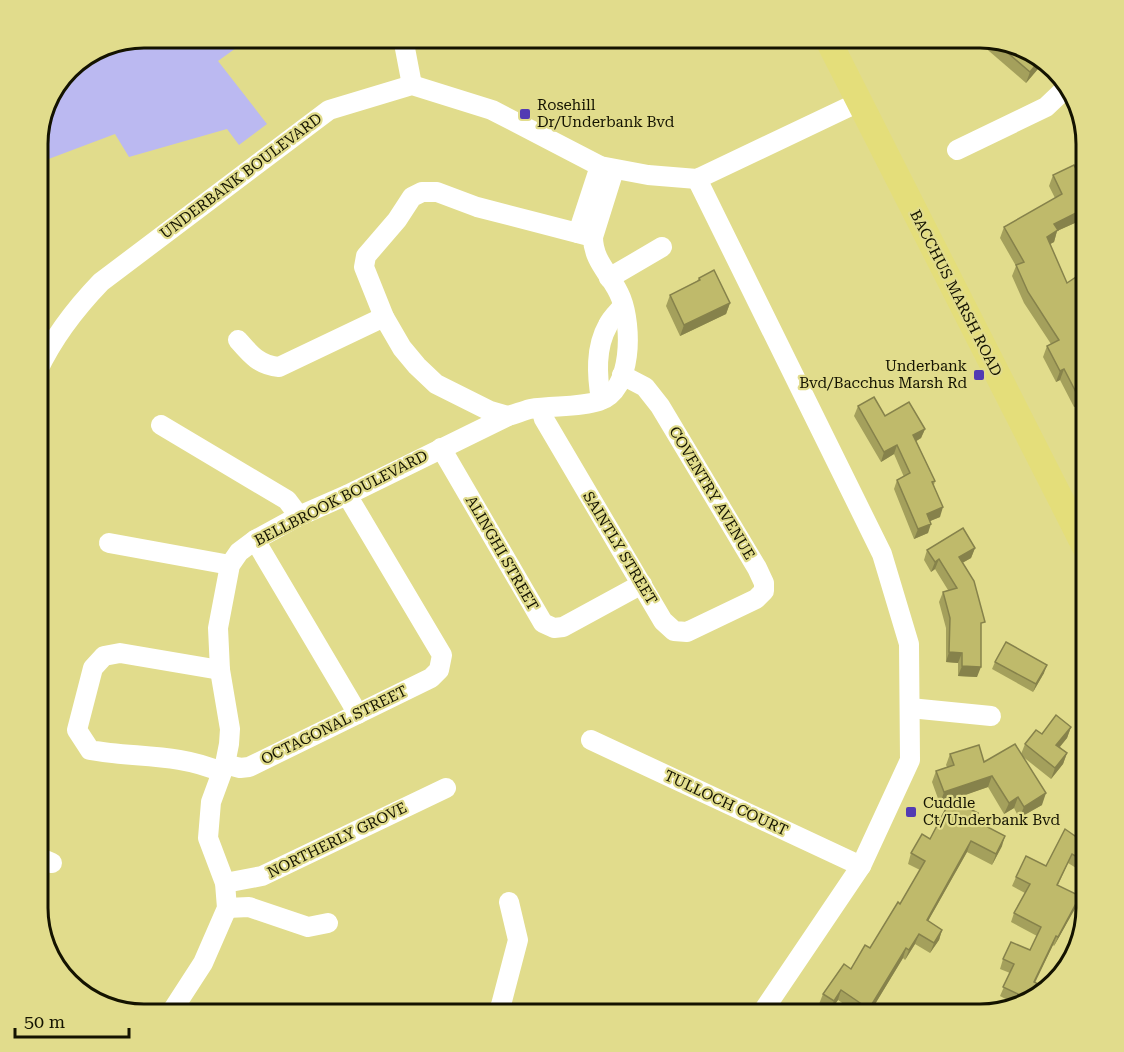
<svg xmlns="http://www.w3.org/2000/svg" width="1124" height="1052" font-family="'Roboto Serif',serif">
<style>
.green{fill:#bbb9f1}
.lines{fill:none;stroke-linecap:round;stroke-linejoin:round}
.minor{stroke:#fff;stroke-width:20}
.major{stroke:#e4de7a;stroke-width:26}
.wall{fill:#a4a05c}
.shaded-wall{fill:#86824b}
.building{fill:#bfba6b;stroke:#86824b;stroke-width:1.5}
.poi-dot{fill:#523bb3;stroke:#e1dc8c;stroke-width:2}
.labels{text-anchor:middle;stroke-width:4.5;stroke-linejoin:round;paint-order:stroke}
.poi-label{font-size:15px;fill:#141300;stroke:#e1dc8c;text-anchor:start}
.street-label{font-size:15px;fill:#141300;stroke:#e1dc8c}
.rim{fill:none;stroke:#141300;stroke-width:3}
</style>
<rect width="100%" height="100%" fill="#e1dc8c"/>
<path class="green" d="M144,38H250L218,61L267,124L239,145L227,129L129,157L115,134L38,163V136L48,97L73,64Z"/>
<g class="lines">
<g class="minor">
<path d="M403,38L412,85"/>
<path d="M957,150L1046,107L1065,89"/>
<path d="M697,179L882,554L909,644L910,760L861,866L761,1014"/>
<path d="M578,233L600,166"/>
<path d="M609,278L662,247"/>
<path d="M238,340C251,355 259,365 279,367L384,317"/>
<path d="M38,370C54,336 75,309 101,282L329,110L412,85L492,110L600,166L648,175L697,179L859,102"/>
<path d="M601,400C597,375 595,348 608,325C611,318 618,312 623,306"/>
<path d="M541,408L544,419L663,621L674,631L687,632L756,599L764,591V583L757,568L660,406L645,387L622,375"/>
<path d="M508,416L490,411L436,384L417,366L402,348L384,317L364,267L366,256L397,220L412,197L422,192H437L477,207L593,237"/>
<path d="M161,425L287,500L299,516"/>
<path d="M441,448L543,623L554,628L563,627L642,584"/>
<path d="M255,540L358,714"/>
<path d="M109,543L230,565"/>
<path d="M220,670L120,653L104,656L93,668L77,730L90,750C134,758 179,753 221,772"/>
<path d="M910,708L991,716"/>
<path d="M591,740L861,866"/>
<path d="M225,764L240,768L249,767L431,678L439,670L442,655L347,495"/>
<path d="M38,857L52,863"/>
<path d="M225,883L262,876L446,788"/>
<path d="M227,908L249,907L308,927L328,923"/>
<path d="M170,1014L203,963L227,908L225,883L208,838L211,802L225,764L229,744L230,729L220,670L218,628L230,565L239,552L255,540L299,516L347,495L508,416C515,414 523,411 530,409C553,405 577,408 599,401C633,390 632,326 621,298C613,276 593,263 593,237L614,170"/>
<path d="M496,1014L501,1005L518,940L509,902"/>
</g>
<path class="major" d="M827,38L1086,549"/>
</g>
<g class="wall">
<path d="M976,38H987L1043,63L1026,83L975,39Z"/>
<path d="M1053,175L1086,189V218L1057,231L1054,242L1050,244L1067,283L1086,294V419L1079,404L1074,407L1060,380L1056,382L1043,357L1047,346L1051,344L1024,303L1012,276L1016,266L1000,238L1004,227L1055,198L1049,186Z"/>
<path d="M699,278L730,303L726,314L680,336L666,306L670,295L697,281Z"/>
<path d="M858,406L925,429L921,438L916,441L935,481L934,485L940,517L930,521L928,533L914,539L894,489L897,480L904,477L894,454L881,462L854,416Z"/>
<path d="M1086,451V468L1083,462Z"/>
<path d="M975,548L971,558L962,563L981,632L977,677L958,676V663L946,662V628L939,602L943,592L948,590L935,569L931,572L924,560L927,550Z"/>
<path d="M995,662L1044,673L1033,692L992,669Z"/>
<path d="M1071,727L1067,738L1060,747L1067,753L1063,764L1051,779L1022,756L1042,805L1019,818L1014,808L1004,814L988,787L952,799L1002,846L992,865L967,852L928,921L942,930L939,940L930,953L915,944L905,960L903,958L869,1014H858L838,1000L830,1011L819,1004L823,994L851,969L870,948L900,904L920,870L908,864L911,853L930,839L950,800L940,804L932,782L936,771L947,767L946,765L950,754L984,762L1021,754L1025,744L1042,734Z"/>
<path d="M1086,794V874L1068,863L1058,885L1077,905L1054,946L1053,945L1035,983L1044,989L1013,1003L1000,996L1010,973L1000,969L1003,959L1030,950L1037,936L1011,922L1014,913L1025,893L1012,886L1016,877L1046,866L1075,836L1085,819L1077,812L1080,803Z"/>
</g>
<g class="shaded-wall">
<path d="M1039,61L1043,63L1026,83L1030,72Z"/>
<path d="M1086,208V218L1057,231L1054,242L1043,248L1047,237L1054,224Z"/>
<path d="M730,303L726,314L680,336L684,325Z"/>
<path d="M1064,369L1060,380L1056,382L1060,371Z"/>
<path d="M1083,393L1079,404L1074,407L1078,396Z"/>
<path d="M925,429L921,438L910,445L913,435Z"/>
<path d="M897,445L894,454L881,462L884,452Z"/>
<path d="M943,507L940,517L923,524L927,514Z"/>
<path d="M931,524L928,533L914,539L918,529Z"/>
<path d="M975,548L971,558L955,567L959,557Z"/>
<path d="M939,559L935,569L931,572L935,562Z"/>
<path d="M949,652L962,653L958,663L946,662Z"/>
<path d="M1047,665L1044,673L1033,692L1036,684Z"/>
<path d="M962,666L981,667L977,677L958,676Z"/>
<path d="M1071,727L1067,738L1052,756L1056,745Z"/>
<path d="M1067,753L1063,764L1051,779L1055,768Z"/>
<path d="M992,776L988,787L940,804L944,792Z"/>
<path d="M1046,793L1042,805L1019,818L1024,807Z"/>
<path d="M1018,797L1014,808L1004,814L1009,803Z"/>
<path d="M1005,836L1002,846L992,865L996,854Z"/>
<path d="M971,841L967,852L923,930L927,920Z"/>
<path d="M1080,896L1077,905L1054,946L1058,937Z"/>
<path d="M942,930L939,940L930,953L934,943Z"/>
<path d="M919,934L915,944L905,960L909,950Z"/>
<path d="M1056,936L1053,945L1030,992L1034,982Z"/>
<path d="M906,948L903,958L869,1014H867L869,1009Z"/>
<path d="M841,990L838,1000L830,1011L834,1001Z"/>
</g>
<g class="building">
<path d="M994,41L1039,61L1030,72Z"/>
<path d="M1074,165L1086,189V208L1054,224L1058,230L1047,237L1067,283L1076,277L1086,294V399L1083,393L1078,396L1064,369L1060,371L1047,346L1059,340L1028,292L1016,265L1024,262L1004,227L1062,194L1053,175Z"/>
<path d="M714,270L730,303L684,325L670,295L700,280L699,278Z"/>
<path d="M874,397L885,416L909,402L925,429L913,435L935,481L932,482L943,507L927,514L931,524L918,529L897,480L910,473L897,445L884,452L858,406Z"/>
<path d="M963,528L975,548L959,557L974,581L985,622L981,623V667L962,666V653L949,652L950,618L943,592L957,588L939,559L935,562L927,550Z"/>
<path d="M1006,642L1047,665L1036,684L995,662Z"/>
<path d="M1056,715L1071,727L1056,745L1067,753L1055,768L1025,744L1036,730L1042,734Z"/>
<path d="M1015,744L1046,793L1024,807L1018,797L1009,803L992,776L944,792L936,771L954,765L950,754L979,745L984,762Z"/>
<path d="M1086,794V808L1080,803Z"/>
<path d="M951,799L978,813L974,820L1005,836L996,854L971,841L927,920L942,930L934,943L919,934L909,950L906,948L869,1009L841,990L834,1001L823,994L844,964L851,969L865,945L870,948L898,902L900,904L925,861L911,853L922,834L930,839Z"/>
<path d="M1086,817V862L1072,854L1057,885L1080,896L1058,937L1056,936L1034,982L1044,987V989L1017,1001L1018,994L1003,987L1014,964L1003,959L1011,942L1030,950L1041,927L1014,913L1030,884L1016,877L1026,856L1046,866L1065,829L1075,836Z"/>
</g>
<g class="poi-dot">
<rect x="519" y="108" width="12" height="12" rx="3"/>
<rect x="973" y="369" width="12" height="12" rx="3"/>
<rect x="905" y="806" width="12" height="12" rx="3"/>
</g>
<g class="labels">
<g class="poi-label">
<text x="537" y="110">Rosehill<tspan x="537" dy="17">Dr/Underbank Bvd</tspan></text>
<text x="967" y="371" text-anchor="end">Underbank<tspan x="967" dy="17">Bvd/Bacchus Marsh Rd</tspan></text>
<text x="923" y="808">Cuddle<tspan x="923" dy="17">Ct/Underbank Bvd</tspan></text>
</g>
<g class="street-label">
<text transform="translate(241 176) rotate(-37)" y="5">UNDERBANK BOULEVARD</text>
<text transform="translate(956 293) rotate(63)" y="5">BACCHUS MARSH ROAD</text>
<text transform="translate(712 493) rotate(59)" y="5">COVENTRY AVENUE</text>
<text transform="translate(341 498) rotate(-27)" y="5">BELLBROOK BOULEVARD</text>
<text transform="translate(620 548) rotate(59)" y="5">SAINTLY STREET</text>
<text transform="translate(502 553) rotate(60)" y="5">ALINGHI STREET</text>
<text transform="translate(334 725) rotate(-26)" y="5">OCTAGONAL STREET</text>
<text transform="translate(726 803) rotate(25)" y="5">TULLOCH COURT</text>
<text transform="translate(337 840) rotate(-26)" y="5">NORTHERLY GROVE</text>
</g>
</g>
<path d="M0 0H1124V1052H0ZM144 48H980A96 96 0 0 1 1076 144V908A96 96 0 0 1 980 1004H144A96 96 0 0 1 48 908V144A96 96 0 0 1 144 48Z" fill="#e1dc8c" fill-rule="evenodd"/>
<path class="rim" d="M144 48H980A96 96 0 0 1 1076 144V908A96 96 0 0 1 980 1004H144A96 96 0 0 1 48 908V144A96 96 0 0 1 144 48Z"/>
<path d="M15 1028v9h114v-9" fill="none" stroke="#141300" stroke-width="3"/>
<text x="24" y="1028" font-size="18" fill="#141300" stroke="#e1dc8c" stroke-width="4.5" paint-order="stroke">50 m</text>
</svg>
